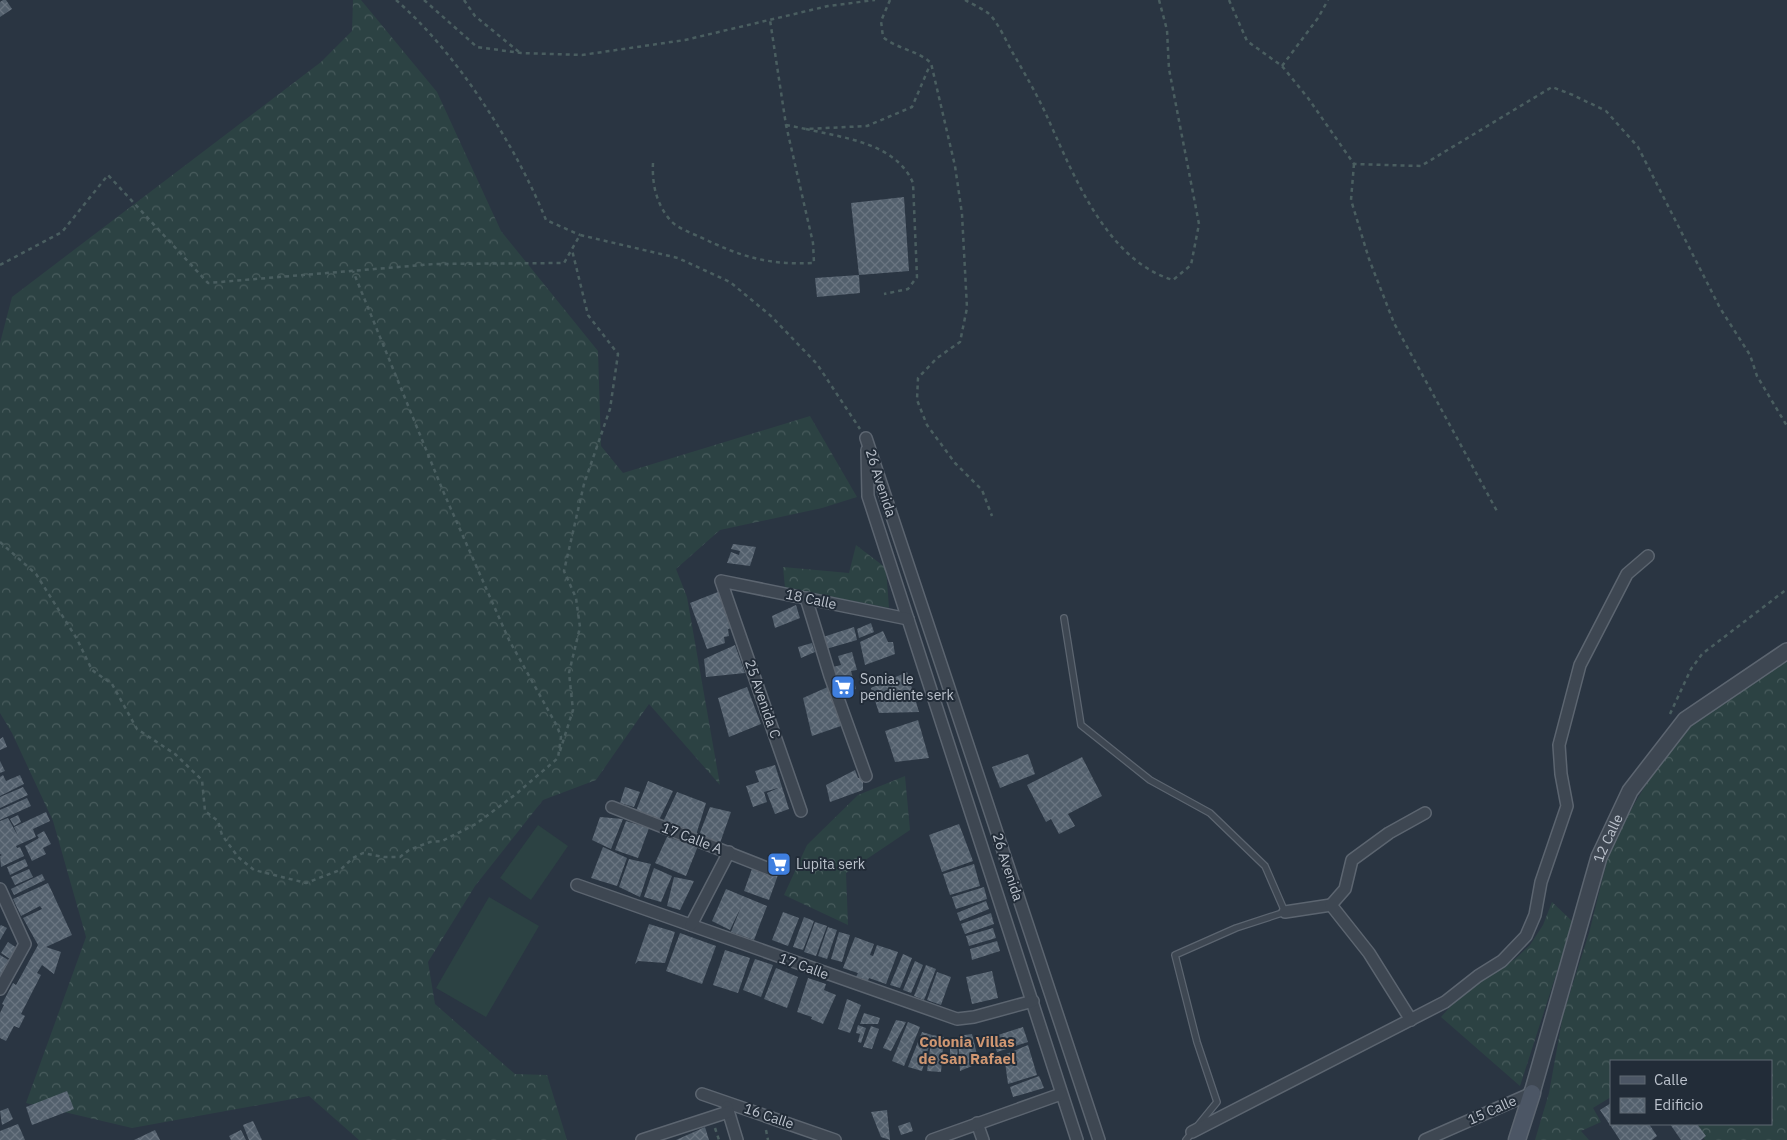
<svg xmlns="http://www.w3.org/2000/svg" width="1787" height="1140" font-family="'IBM Plex Sans',sans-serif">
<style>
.forest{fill:url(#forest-crowns)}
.pitch{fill:#2c4243}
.building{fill:url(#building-cross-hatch)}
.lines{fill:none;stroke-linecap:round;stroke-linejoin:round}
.service-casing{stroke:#5c6570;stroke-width:8}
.minor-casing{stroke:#5c6570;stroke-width:14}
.tertiary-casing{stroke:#5c6570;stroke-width:18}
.secondary-casing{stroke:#5c6570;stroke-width:19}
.path{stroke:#4a5e60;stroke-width:2.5;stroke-dasharray:4 4;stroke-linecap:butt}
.service{stroke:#3e4752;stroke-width:5.5}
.minor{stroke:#3e4752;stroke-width:11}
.tertiary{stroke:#3e4752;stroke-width:15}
.secondary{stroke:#4c5665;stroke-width:16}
.labels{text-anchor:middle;stroke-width:4;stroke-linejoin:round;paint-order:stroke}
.street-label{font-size:14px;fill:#bbc2cc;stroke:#222c38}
.poi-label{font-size:14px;fill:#bbc2cc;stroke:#222c38;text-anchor:start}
.neighbourhood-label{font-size:15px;font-weight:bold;fill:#d09772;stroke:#222c38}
</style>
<defs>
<pattern id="forest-crowns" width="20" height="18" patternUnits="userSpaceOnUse" patternTransform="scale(1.25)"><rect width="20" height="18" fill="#2c4243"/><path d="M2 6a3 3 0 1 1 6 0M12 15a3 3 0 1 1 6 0" fill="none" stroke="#495c5d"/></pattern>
<pattern id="building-cross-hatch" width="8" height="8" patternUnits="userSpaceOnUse" patternTransform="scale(1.25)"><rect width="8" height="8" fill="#53606d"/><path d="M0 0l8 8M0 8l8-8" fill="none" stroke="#6a7581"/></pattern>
</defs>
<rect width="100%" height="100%" fill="#2a3542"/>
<g class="forest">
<path d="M353,0H361L437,92L501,231L598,351L601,446L623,473L810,416L857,497L822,508L720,530L676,569L687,597L720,785L649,704L596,780L543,800L475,886L428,962L435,1004L515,1074L547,1075L567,1140H359L309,1096L132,1128L26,1103L86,937L53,821L12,733L0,713V343L12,297L321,62L352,31Z"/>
<path d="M856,545L886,568L889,608L785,588L783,567L849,573Z"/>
<path d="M1787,658V1140H1705L1695,1124H1771V1061H1611V1097L1593,1108L1601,1122L1581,1131L1589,1140H1535L1549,1093L1563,1015L1589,933L1610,849L1636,801L1658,765L1694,722Z"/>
<path d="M905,776L910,830L846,873L848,925L784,895L807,845L858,795Z"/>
<path d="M1552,902L1573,922L1520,1086L1441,1017L1467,988L1515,959L1530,945L1543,925Z"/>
</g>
<g class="pitch">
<path d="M538,825L568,846L531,900L500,878Z"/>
<path d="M489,897L539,926L486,1017L436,988Z"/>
</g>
<g class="building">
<path d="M3,0H6L12,9L0,17V2Z"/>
<path d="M904,197L909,271L859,275L851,203Z"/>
<path d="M859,275L860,293L817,297L815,278Z"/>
<path d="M733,544L756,547L750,566L727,563L731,552L739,555L740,551L731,549Z"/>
<path d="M723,590L735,627L728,629L729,636L724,637L725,643L707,649L690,603Z"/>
<path d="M796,605L800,618L775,628L772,616Z"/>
<path d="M871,623L874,632L859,638L857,629Z"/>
<path d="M854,627L857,640L826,649L823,637Z"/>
<path d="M883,631L888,642H893L895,654L865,665L860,642Z"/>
<path d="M812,643L815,652L801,658L798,647Z"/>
<path d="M735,645L745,673L706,677L704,659Z"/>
<path d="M852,652L857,670L851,671L856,689L840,693L833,667L841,665L838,656Z"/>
<path d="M907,672L919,712L879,713L871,688Z"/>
<path d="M830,686L841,726L812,736L803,698Z"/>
<path d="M747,687L761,724L729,737L718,698Z"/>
<path d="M918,720L929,758L895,762L885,731Z"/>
<path d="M3,737L7,747L0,750V739Z"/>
<path d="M1028,754L1035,774L1000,788L992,767Z"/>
<path d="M1082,757L1102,796L1068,814L1075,826L1059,834L1051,819L1046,822L1027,785Z"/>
<path d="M0,761L5,771L0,773Z"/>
<path d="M775,765L789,809L775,814L767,793L778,788L764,792L767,802L753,807L746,786L759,782L755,771Z"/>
<path d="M855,770L858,778L863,777V790L830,802L826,785Z"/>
<path d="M3,775L6,781L20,775L24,784L0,796V777Z"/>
<path d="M648,781L673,791L658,822L636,811Z"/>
<path d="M23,787L28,795L0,808V797Z"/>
<path d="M625,787L640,792L634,807L620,803Z"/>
<path d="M677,792L706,803L696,835L663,822Z"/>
<path d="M27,798L31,806L0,820V810Z"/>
<path d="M710,807L731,812L720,843L699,835Z"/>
<path d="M46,812L50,821L33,829L36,837L16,846L17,848L20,847L24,856L1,867L0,856L2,855L0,854V821L8,818L18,836L14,827Z"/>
<path d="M18,815L21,822L14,826L10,819Z"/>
<path d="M600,817L623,819L611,849L592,840Z"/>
<path d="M626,821L649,828L638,858L615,850Z"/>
<path d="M959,824L973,861L942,872L929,835Z"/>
<path d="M44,831L51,844L43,848L46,854L32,861L25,846L39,838L37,835Z"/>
<path d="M667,837L698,846L686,876L655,863Z"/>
<path d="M603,847L627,858L617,886L591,878Z"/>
<path d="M25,859L28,866L10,875L7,867Z"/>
<path d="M629,859L651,864L640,897L619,887Z"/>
<path d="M974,864L980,886L950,895L943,874Z"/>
<path d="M753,866L778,875L769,900L744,891Z"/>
<path d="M654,868L672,876L661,902L644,897Z"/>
<path d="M29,869L33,877L15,885L11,877Z"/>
<path d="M42,874L45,880L14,895L11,889Z"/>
<path d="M674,877L694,881L680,910L667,906Z"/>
<path d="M48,883L72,935L46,947L61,952L54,974L42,965L37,973L41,975L21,1014L25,1016L19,1028L14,1026L6,1041L0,1038V1013L4,1005L2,1004L13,983L16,985L38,945L23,918L42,909L40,906L21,916L13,899Z"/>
<path d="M984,887L987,899L956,909L952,897Z"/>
<path d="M726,889L767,906L754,940L731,932L741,907L730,930L712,921Z"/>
<path d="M986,901L989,909L960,921L957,913Z"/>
<path d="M783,912L799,918L788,946L772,940Z"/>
<path d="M991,913L994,924L965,934L961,924Z"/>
<path d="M804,917L814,921L803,950L793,947Z"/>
<path d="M815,922L827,926L816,956L804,952Z"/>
<path d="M649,924L675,932L665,963L638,961L635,964Z"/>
<path d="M1,925L7,928L0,940V926Z"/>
<path d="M828,927L837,930L827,959L818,956Z"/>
<path d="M993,928L996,938L969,946L966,936Z"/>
<path d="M839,932L850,935L842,962L831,959Z"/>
<path d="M680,933L716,946L702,984L666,971Z"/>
<path d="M855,937L874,944L870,955L873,956L877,945L898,952L886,984L869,978L866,985L854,981L858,973L843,968Z"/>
<path d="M997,941L1000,951L972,960L970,949Z"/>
<path d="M8,942L17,948L10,959L1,953Z"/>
<path d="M725,950L750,958L738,993L713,985Z"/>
<path d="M903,954L912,958L900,988L890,985Z"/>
<path d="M0,955L10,961L0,978Z"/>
<path d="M755,959L773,965L761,997L743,990Z"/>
<path d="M915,961L923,965L911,993L903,990Z"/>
<path d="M926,965L936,969L924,1000L914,996Z"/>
<path d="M776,968L798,977L787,1008L764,999Z"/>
<path d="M992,971L998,998L972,1004L966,977Z"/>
<path d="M937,972L951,977L941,1005L927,1000Z"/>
<path d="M808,978L826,984L824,990L836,995L823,1024L811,1019L812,1017L797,1012Z"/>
<path d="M847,999L861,1005L850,1033L838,1029Z"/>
<path d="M864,1013L880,1018L878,1024H860Z"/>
<path d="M896,1020L906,1022L891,1051L883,1048Z"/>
<path d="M908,1022L920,1027L904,1066L892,1061Z"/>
<path d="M858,1025L866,1028L861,1043L858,1042L860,1034L856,1033Z"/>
<path d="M871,1026L879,1029L872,1049L863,1047Z"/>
<path d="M1023,1027L1028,1042L997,1052L992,1037Z"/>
<path d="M922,1032L932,1035L922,1071L908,1067Z"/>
<path d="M972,1034L979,1063L960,1071L958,1036Z"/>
<path d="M932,1035L944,1037L941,1072L927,1071Z"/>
<path d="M950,1041H957L958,1064H950Z"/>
<path d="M1028,1045L1037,1075L1008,1084L1004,1055Z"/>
<path d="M1039,1076L1044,1088L1013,1097L1010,1087Z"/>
<path d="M67,1091L74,1109L32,1125L26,1107Z"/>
<path d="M1611,1103V1124H1649L1657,1136L1652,1140H1620L1600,1110Z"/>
<path d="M8,1108L13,1119L2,1125L0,1111Z"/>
<path d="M887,1110L890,1140L881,1137L871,1112Z"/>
<path d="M253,1121L262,1140H249L243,1125Z"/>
<path d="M910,1122L913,1131L901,1135L898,1126Z"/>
<path d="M18,1124L25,1140H0V1131Z"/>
<path d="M1670,1124H1697L1706,1136L1701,1140H1681Z"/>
<path d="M705,1127L709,1140H676Z"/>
<path d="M155,1130L160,1140H134Z"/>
<path d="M241,1130L246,1140H231L229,1136Z"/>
</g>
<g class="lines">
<g class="service-casing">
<path id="service" d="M1064,618L1081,725L1150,780L1210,813L1265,866L1285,912L1236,928L1175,955L1197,1042L1217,1102L1186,1140"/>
</g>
<g class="minor-casing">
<g id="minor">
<path d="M866,438L1099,1140"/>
<path d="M867,450L868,496L1077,1140"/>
<path d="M806,598L830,676L866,776"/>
<path d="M612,807L772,870"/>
<path d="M801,811L721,581L908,619"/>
<path d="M577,885L957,1019L974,1017L1033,1001"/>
<path d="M0,889L25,944L0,989"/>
<path d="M1285,912L1331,905"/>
<path d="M691,925L729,852"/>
<path d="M1411,1020L1369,953L1331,905L1345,889L1352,860L1389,833L1425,813"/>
<path d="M702,1094L835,1140"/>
<path d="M727,1107L737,1140"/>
<path d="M977,1123L983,1140"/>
<path d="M1192,1132L1445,1002L1478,976L1502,961L1526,936L1535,915L1541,882L1567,806L1561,774L1559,745L1580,665L1627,574L1648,556"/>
<path d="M642,1140L728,1112"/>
<path d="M932,1140L1061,1094"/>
<path d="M1425,1140L1532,1093"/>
</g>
</g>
<g class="tertiary-casing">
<g id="tertiary">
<path id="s1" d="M1532,1093L1599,857L1630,791L1685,720L1787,651"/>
</g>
</g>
<g class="secondary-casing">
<path id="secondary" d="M1517,1140L1532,1093"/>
</g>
<g class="path">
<path d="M396,0C457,53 516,146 546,220L580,235"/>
<path d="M424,0L477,47L521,53L582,55L685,40L828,6L875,0"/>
<path d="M464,0L475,16L519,52"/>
<path d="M890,0L881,21L883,37C897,49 917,50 931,63L955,166L962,214L967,308L960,342L937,358L918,378L917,400L927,425L955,463L982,490L992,516"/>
<path d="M965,0C972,4 981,8 988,13C997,20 1008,45 1014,55C1025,74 1036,93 1045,112C1072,171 1105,260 1173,280L1191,265L1199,224L1169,69L1167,30L1159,0"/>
<path d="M1229,0L1247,41L1282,66L1308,98L1354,164L1421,166L1552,87L1573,95L1606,111L1638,147L1720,308L1750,355L1757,376L1787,426"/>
<path d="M1282,66L1318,18L1328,0"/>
<path d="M786,125L806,129L867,126L912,107L930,65"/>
<path d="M806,129C844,138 896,143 913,183L917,277L908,289L884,294"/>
<path d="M653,163C652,184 656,203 670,220C677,228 691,233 700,237C742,257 767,265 814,263L813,243L786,125L770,20"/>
<path d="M1354,164L1351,200L1369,259L1394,323L1498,513"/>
<path d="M0,265L62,232L108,175L208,283L434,264L564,263L580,235L678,258L730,282L771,316L817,364L860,429"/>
<path d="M0,542L36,574L77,639L92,670L112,684L137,729L175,754L202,780L205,811L218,821L222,835L238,857L254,870L306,883L340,870L353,858L363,853L384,857H400L409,850L430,842L442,841L476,824L516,794L558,758L561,737L557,726L509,640L443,491L353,271"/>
<path d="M1670,714L1691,669L1702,654L1787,589"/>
<path d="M560,751L573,710L569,673L580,627L576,598L564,571L584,484L610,409L618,354L588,315L572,250"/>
<path d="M715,1128L719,1140"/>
<path d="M766,1130L768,1140"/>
</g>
<use href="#service" class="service"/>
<use href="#minor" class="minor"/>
<use href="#tertiary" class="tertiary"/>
<use href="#secondary" class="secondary"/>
</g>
<defs>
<g id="supermarket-square" transform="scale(1.25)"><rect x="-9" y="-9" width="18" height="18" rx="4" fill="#3f7fe0" stroke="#222c38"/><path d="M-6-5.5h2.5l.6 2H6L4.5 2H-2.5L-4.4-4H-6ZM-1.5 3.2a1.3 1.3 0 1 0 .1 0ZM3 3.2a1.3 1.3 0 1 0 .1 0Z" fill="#fff"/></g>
</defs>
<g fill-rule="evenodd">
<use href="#supermarket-square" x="843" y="687"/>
<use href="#supermarket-square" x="779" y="864"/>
</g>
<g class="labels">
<g class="street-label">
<text transform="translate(881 483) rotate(72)" y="5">26 Avenida</text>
<text transform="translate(811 599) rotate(12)" y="5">18 Calle</text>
<text transform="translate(763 699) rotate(71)" y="5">25 Avenida C</text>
<text transform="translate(692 838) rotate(21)" y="5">17 Calle A</text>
<text dy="5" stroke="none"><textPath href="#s1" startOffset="266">12 Calle</textPath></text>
<text transform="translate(1008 867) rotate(72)" y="5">26 Avenida</text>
<text transform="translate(804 966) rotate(20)" y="5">17 Calle</text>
<text transform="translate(1492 1110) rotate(-24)" y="5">15 Calle</text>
<text transform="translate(769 1116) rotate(19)" y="5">16 Calle</text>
</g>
<g class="poi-label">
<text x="860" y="684">Sonia. le<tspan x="860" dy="16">pendiente serk</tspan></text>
<text x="796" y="869">Lupita serk</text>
</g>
<g class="neighbourhood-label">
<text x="967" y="1047">Colonia Villas<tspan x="967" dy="17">de San Rafael</tspan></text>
</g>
</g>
<rect x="1610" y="1060" width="162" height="65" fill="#222c38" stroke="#5f6873"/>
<rect x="1620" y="1076" width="25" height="8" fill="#4c5665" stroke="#5f6873"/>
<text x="1654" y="1085" font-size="15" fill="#bbc2cc">Calle</text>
<rect x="1620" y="1098" width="25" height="15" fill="url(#building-cross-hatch)" stroke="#5f6873"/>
<text x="1654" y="1110" font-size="15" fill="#bbc2cc">Edificio</text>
</svg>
